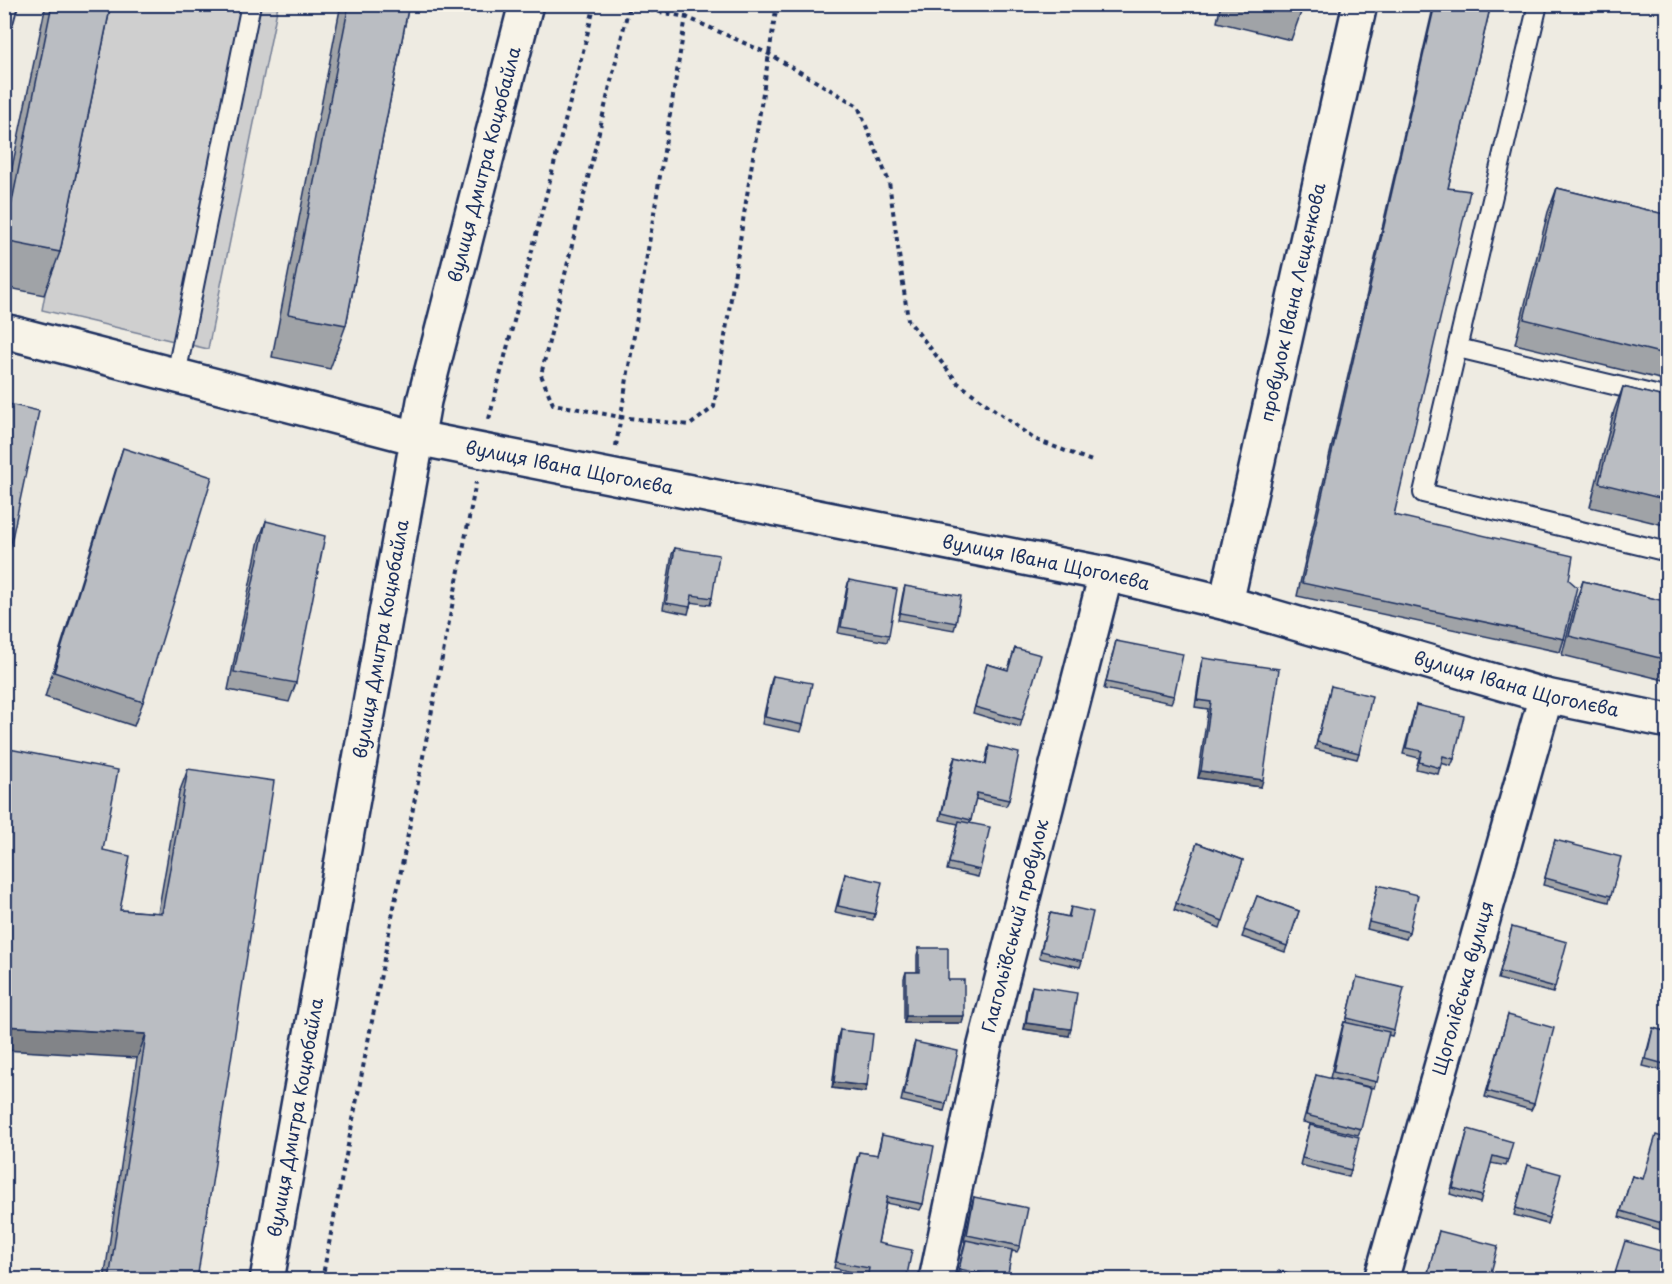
<svg xmlns="http://www.w3.org/2000/svg" width="1672" height="1284" font-family="'Playpen Sans',sans-serif">
<style>
.green{fill:#cfcfcf;stroke:#757f96;stroke-width:1.5}
.lines{fill:none;stroke-linecap:round;stroke-linejoin:round}
.service-casing{stroke:#1b2f5e;stroke-width:22}
.minor-casing{stroke:#1b2f5e;stroke-width:38}
.secondary-casing{stroke:#1b2f5e;stroke-width:38}
.path{stroke:#1b2f5e;stroke-width:4;stroke-dasharray:4.5 4.5;stroke-linecap:butt}
.service{stroke:#f7f3e8;stroke-width:18}
.minor{stroke:#f7f3e8;stroke-width:33}
.secondary{stroke:#f7f3e8;stroke-width:33}
.wall{fill:#a0a3a7;stroke:#1b2f5e;stroke-width:1.5}
.shaded-wall{fill:#828488;stroke:#1b2f5e;stroke-width:1.5}
.building{fill:#babdc2;stroke:#1b2f5e;stroke-width:1.5}
.labels{text-anchor:middle;stroke-width:5;stroke-linejoin:round;paint-order:stroke}
.street-label{font-size:18px;fill:#1b2f5e;stroke:#f7f3e8}
</style>
<rect width="100%" height="100%" fill="#eeebe2"/>
<filter id="ink" filterUnits="userSpaceOnUse"><feTurbulence type="fractalNoise" baseFrequency=".0167" numOctaves="2"/><feDisplacementMap in="SourceGraphic" scale="12" xChannelSelector="R" yChannelSelector="G"/><feConvolveMatrix kernelMatrix="1 2 1 2 8 2 1 2 1" color-interpolation-filters="sRGB"/></filter>
<g filter="url(#ink)">
<path class="green" d="M100,5H278L208,349L42,310Z"/>
<g class="lines">
<g class="service-casing">
<g id="service">
<path d="M1538,4L1423,493L1668,552"/>
<path d="M4,19L8,4"/>
<path d="M1458,348L1668,398"/>
<path d="M176,375L251,4"/>
</g>
</g>
<g class="minor-casing">
<g id="minor">
<path id="s1" d="M4,331L417,438L1106,574L1226,603L1546,696L1668,721"/>
<path id="s2" d="M1226,603L1360,4"/>
<path id="s3" d="M936,1280L984,1049L1106,574"/>
<path id="s4" d="M1381,1280L1546,696"/>
</g>
</g>
<g class="secondary-casing">
<g id="secondary">
<path id="s5" d="M267,1280L424,401L526,4"/>
</g>
</g>
<g class="path">
<path d="M777,4L769,54L714,407L690,425L620,417L553,404L541,375L629,6L686,17L769,54L858,106L889,182L908,320L958,383L1034,439L1092,461"/>
<path d="M489,419L595,4"/>
<path d="M616,446L688,4"/>
<path d="M322,1280L476,482"/>
</g>
<use href="#service" class="service"/>
<use href="#minor" class="minor"/>
<use href="#secondary" class="secondary"/>
</g>
<g class="wall">
<path d="M46,4H111L60,252L44,295L4,287V206Z"/>
<path d="M341,4H409L346,325L330,369L272,357Z"/>
<path d="M1221,4H1304L1291,40L1217,22Z"/>
<path d="M1434,4H1491L1448,188L1394,515L1569,580L1564,639L1560,652L1297,596Z"/>
<path d="M1557,188L1668,215V381L1515,344L1548,212Z"/>
<path d="M1623,387L1668,398V526L1590,507L1614,411Z"/>
<path d="M123,448L143,702L134,726L45,697L115,472Z"/>
<path d="M266,521L296,683L289,702L228,690L259,540Z"/>
<path d="M675,548L712,598L710,605L691,602L688,614L663,609L672,554Z"/>
<path d="M849,580L889,635L887,642L838,633L847,587Z"/>
<path d="M1583,581L1668,602V681L1562,655L1576,600Z"/>
<path d="M905,586L956,623L954,630L898,620L903,593Z"/>
<path d="M1116,641L1174,696L1171,703L1104,689Z"/>
<path d="M1015,648L1022,720L1020,727L973,713L987,664L1008,670Z"/>
<path d="M1203,658L1261,787L1198,778L1208,709L1195,707L1201,664Z"/>
<path d="M773,676L803,725L801,732L762,724L771,682Z"/>
<path d="M1331,686L1359,753L1357,759L1315,749Z"/>
<path d="M1416,705L1454,759L1451,766L1441,763L1438,774L1416,769L1419,758L1403,754Z"/>
<path d="M989,746L1009,800L1006,806L975,799L970,823L980,870L978,877L947,870L958,824L940,820L952,764L955,757L985,764Z"/>
<path d="M188,769L197,1280H104L137,1058L103,850L120,910L158,913L179,793Z"/>
<path d="M1668,803V819L1663,818Z"/>
<path d="M1555,840L1611,896L1609,902L1543,885Z"/>
<path d="M1197,843L1243,860L1220,928L1174,910Z"/>
<path d="M845,874L875,914L873,920L835,912Z"/>
<path d="M1378,885L1409,932L1406,939L1367,929Z"/>
<path d="M1257,896L1299,911L1285,952L1242,937Z"/>
<path d="M1071,907L1082,961L1080,967L1039,958L1050,913L1068,917Z"/>
<path d="M1512,927L1555,987L1553,993L1498,979Z"/>
<path d="M919,948L948,980L964,1016L962,1023H904V978L906,972H917V955Z"/>
<path d="M1357,977L1394,1030L1392,1036L1388,1035L1374,1088L1330,1078L1342,1028L1344,1022H1346Z"/>
<path d="M1032,986L1069,1036L1024,1029L1030,992Z"/>
<path d="M1508,1015L1534,1104L1531,1110L1485,1097Z"/>
<path d="M1653,1028L1668,1032V1072L1643,1066Z"/>
<path d="M840,1030L867,1086L865,1092L832,1088L838,1036Z"/>
<path d="M915,1042L946,1104L944,1111L901,1101L913,1048Z"/>
<path d="M1316,1075L1361,1129L1358,1135L1303,1122Z"/>
<path d="M1310,1125L1351,1170L1349,1177L1300,1165Z"/>
<path d="M1468,1129L1508,1160L1506,1166L1491,1163L1480,1203L1450,1194Z"/>
<path d="M882,1135L923,1204L920,1210L886,1203L878,1243L906,1280H866V1275L834,1268L857,1158L859,1152L877,1155Z"/>
<path d="M1668,1139V1232L1619,1217L1632,1176L1643,1179Z"/>
<path d="M1528,1165L1549,1218L1547,1224L1514,1215Z"/>
<path d="M974,1197L1020,1246L1017,1252L1012,1251L1006,1280H976L957,1276L965,1242L964,1241L972,1204Z"/>
<path d="M1439,1231L1489,1280H1426Z"/>
</g>
<g class="shaded-wall">
<path d="M1201,771L1263,780L1261,787L1198,778Z"/>
<path d="M906,1016H964L962,1023H904Z"/>
<path d="M1026,1023L1071,1029L1069,1036L1024,1029Z"/>
<path d="M4,1026L146,1034L137,1058L4,1050Z"/>
<path d="M834,1082L867,1086L865,1092L832,1088Z"/>
</g>
<g class="building">
<path d="M52,4H111L60,252L4,241Z"/>
<path d="M349,4H409L346,325L288,314Z"/>
<path d="M1435,4H1491L1448,188L1470,191L1394,515L1573,556L1569,580L1577,587L1564,639L1302,583Z"/>
<path d="M1557,188L1668,215V355L1524,319Z"/>
<path d="M1623,387L1668,398V500L1599,483Z"/>
<path d="M4,403L39,411L4,576Z"/>
<path d="M123,448L212,477L143,702L54,672Z"/>
<path d="M266,521L325,536L296,683L234,672Z"/>
<path d="M675,548L719,555L712,598L692,595L690,607L666,603Z"/>
<path d="M849,580L897,589L889,635L841,627Z"/>
<path d="M1583,581L1668,602V660L1569,636Z"/>
<path d="M905,586L961,596L956,623L900,613Z"/>
<path d="M1116,641L1183,654L1174,696L1106,682Z"/>
<path d="M1015,648L1041,655L1022,720L975,707L987,664L1008,670Z"/>
<path d="M1203,658L1279,669L1263,780L1201,771L1211,702L1197,700Z"/>
<path d="M773,676L812,683L803,725L765,717Z"/>
<path d="M1331,686L1372,696L1359,753L1317,742Z"/>
<path d="M1416,705L1464,716L1454,759L1443,756L1440,768L1419,762L1422,751L1406,748Z"/>
<path d="M989,746L1019,753L1009,800L977,793L971,820L942,813L955,757L986,764Z"/>
<path d="M4,748L118,770L103,850L130,856L120,910L162,913L188,769L274,781L197,1280H109L146,1034L4,1026Z"/>
<path d="M959,821L990,827L980,870L949,863Z"/>
<path d="M1555,840L1621,857L1611,896L1545,878Z"/>
<path d="M1197,843L1243,860L1223,921L1176,903Z"/>
<path d="M845,874L882,882L875,914L838,906Z"/>
<path d="M1378,885L1418,895L1409,932L1369,922Z"/>
<path d="M1257,896L1299,911L1287,946L1244,930Z"/>
<path d="M1071,907L1093,912L1082,961L1041,951L1050,913L1069,917Z"/>
<path d="M1512,927L1567,942L1555,987L1500,972Z"/>
<path d="M919,948H948V980H964V1016H906V972H919Z"/>
<path d="M1357,977L1404,988L1394,1030L1347,1018Z"/>
<path d="M1032,986L1077,993L1071,1029L1026,1023Z"/>
<path d="M1508,1015L1554,1028L1534,1104L1487,1091Z"/>
<path d="M1344,1022L1389,1032L1377,1082L1333,1072Z"/>
<path d="M1653,1028L1668,1032V1065L1646,1059Z"/>
<path d="M840,1030L873,1034L867,1086L834,1082Z"/>
<path d="M915,1042L958,1051L946,1104L904,1095Z"/>
<path d="M1316,1075L1371,1088L1361,1129L1306,1115Z"/>
<path d="M1310,1125L1359,1137L1351,1170L1302,1158Z"/>
<path d="M1468,1129L1513,1142L1508,1160L1493,1156L1482,1196L1453,1188Z"/>
<path d="M882,1135L934,1146L923,1204L887,1197L878,1243L912,1250L906,1280H867L869,1268L836,1262L859,1152L878,1155Z"/>
<path d="M1656,1135L1668,1139V1225L1621,1211L1632,1176L1643,1179Z"/>
<path d="M1528,1165L1561,1174L1549,1218L1516,1208Z"/>
<path d="M974,1197L1028,1208L1020,1246L967,1235Z"/>
<path d="M1439,1231L1498,1246L1489,1280H1436L1427,1277Z"/>
<path d="M966,1240L1012,1250L1007,1279L959,1269Z"/>
<path d="M1625,1241L1668,1253V1261L1662,1280H1613Z"/>
<path d="M1279,1271L1307,1280H1276Z"/>
</g>
</g>
<g class="labels">
<g class="street-label">
<text dy="6" stroke="none"><textPath href="#s5" startOffset="1137">вулиця Дмитра Коцюбайла</textPath></text>
<text dy="6" stroke="none"><textPath href="#s2" startOffset="308">провулок Івана Лєщенкова</textPath></text>
<text dy="6" stroke="none"><textPath href="#s1" startOffset="582">вулиця Івана Щоголєва</textPath></text>
<text dy="6" stroke="none"><textPath href="#s1" startOffset="1068">вулиця Івана Щоголєва</textPath></text>
<text dy="6" stroke="none"><textPath href="#s5" startOffset="651">вулиця Дмитра Коцюбайла</textPath></text>
<text dy="6" stroke="none"><textPath href="#s1" startOffset="1554">вулиця Івана Щоголєва</textPath></text>
<text dy="6" stroke="none"><textPath href="#s3" startOffset="363">Глагольївський провулок</textPath></text>
<text dy="6" stroke="none"><textPath href="#s4" startOffset="303">Щоголівська вулиця</textPath></text>
<text dy="6" stroke="none"><textPath href="#s5" startOffset="165">вулиця Дмитра Коцюбайла</textPath></text>
</g>
</g>
<rect width="1672" height="1284" fill="none" stroke="#f7f3e8" stroke-width="24"/>
<rect x="12" y="12" width="1648" height="1260" fill="none" stroke="#1b2f5e" stroke-width="2" filter="url(#ink)"/>
</svg>
